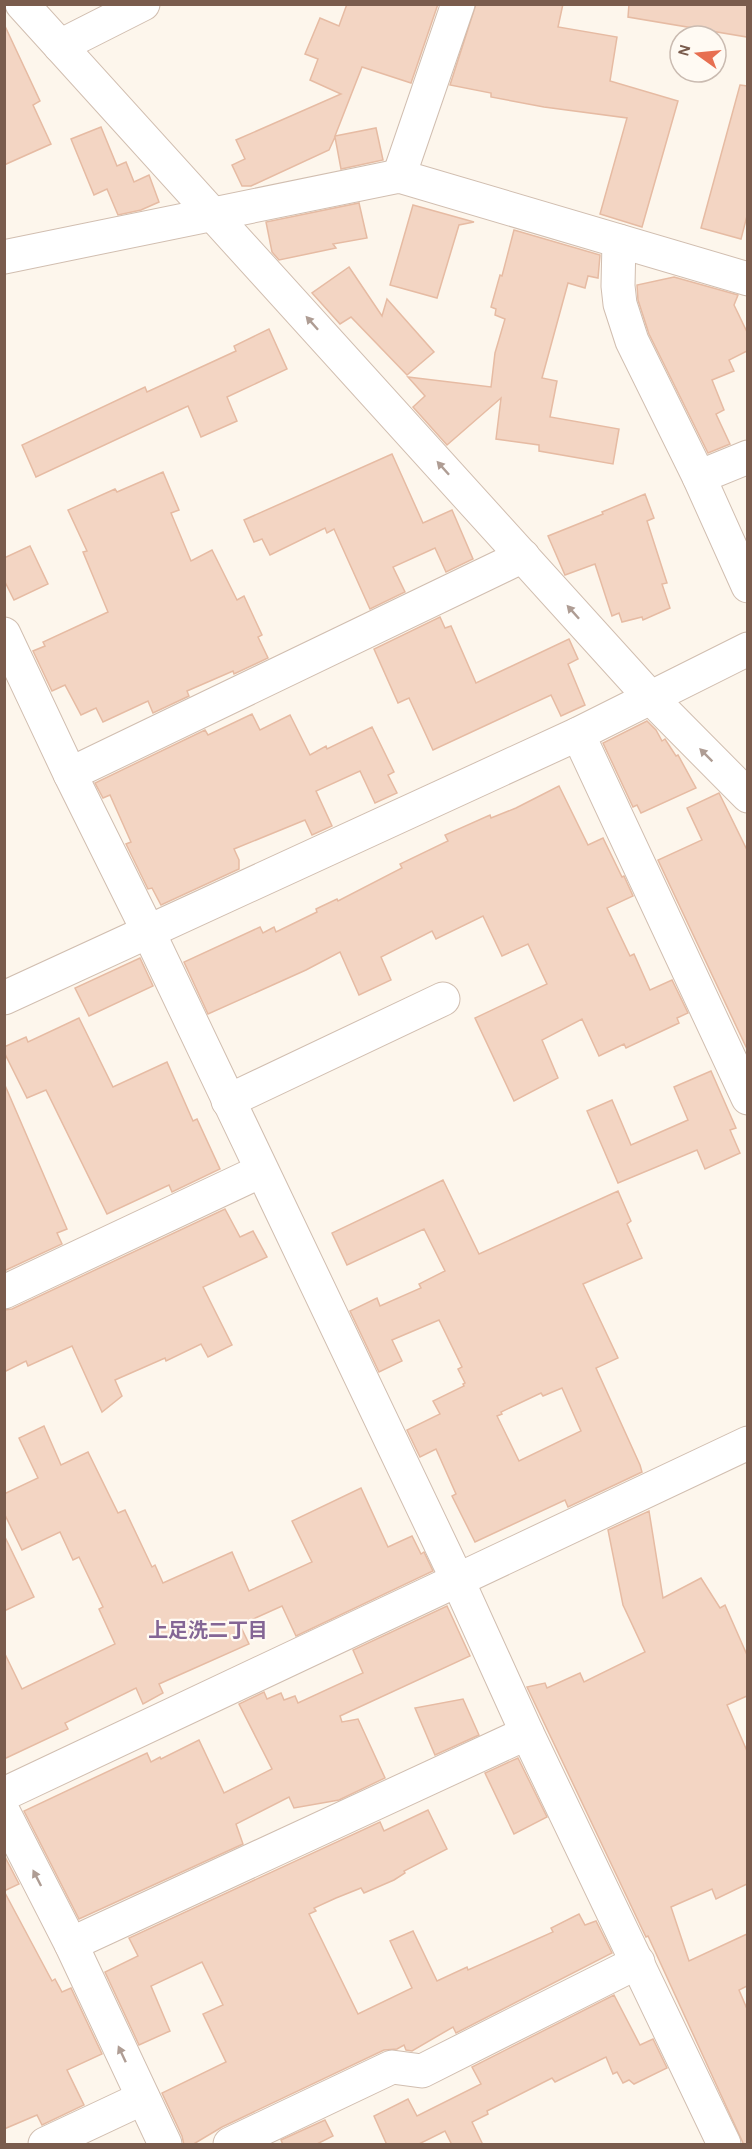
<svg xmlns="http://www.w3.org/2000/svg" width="752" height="2149" font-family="'Alegreya Sans','Noto Sans JP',sans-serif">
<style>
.building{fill:#f3d5c3;stroke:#e6bba3;stroke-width:1.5;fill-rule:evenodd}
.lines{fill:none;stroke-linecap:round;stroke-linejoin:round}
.minor-casing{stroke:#d1beb0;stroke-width:35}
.minor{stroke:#fff;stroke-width:33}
.oneway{fill:#af9d94}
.labels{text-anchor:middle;stroke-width:4.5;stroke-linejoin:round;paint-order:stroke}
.neighbourhood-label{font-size:20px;font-weight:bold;fill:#846695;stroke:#fffaf3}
</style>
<rect width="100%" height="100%" fill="#fdf6ec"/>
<g class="building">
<path d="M347,4H438L411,83L362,67L335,136L376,128L383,160L341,169L335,137L329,150L251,186H242L232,165L245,159L236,140L341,94L310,80L318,59L305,54L320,18L339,26Z"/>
<path d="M476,4H563L558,27L617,37L610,81L678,101L642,227L600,214L627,118L544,107L491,97V93L450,85Z"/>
<path d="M629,4H747V37L628,17Z"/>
<path d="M4,24L40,101L33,105L51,144L4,165Z"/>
<path d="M740,85L747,86V216L741,239L701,228Z"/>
<path d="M101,127L117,166L126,162L134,182L149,175L159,202L141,210L118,215L107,189L94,195L71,139Z"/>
<path d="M359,203L367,238L333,244L336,248L279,260L272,252L266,222Z"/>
<path d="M413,205L474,222L459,225L437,298L390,285Z"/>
<path d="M514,230L600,255L598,278L588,276L585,288L568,283L542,378L557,381L550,417L619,429L613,464L539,451V445L496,439L501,398L447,445L413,407L425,396L408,377L491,387L495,353L505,319L495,315L496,309L491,307L500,275L502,276Z"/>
<path d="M349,267L382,316L387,299L434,352L407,375L351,317L340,324L312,293Z"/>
<path d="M674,277L738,295L734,305L747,332V351L729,360L734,371L712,380L724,410L716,414L730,444L708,453L649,334L638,300L637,285Z"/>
<path d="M269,329L287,369L227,397L237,421L201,437L188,406L36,477L22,445L145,387L147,392L236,351L234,346Z"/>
<path d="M392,454L423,523L452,510L473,559L446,572L435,548L393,567L405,592L370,609L334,529L327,533L325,528L270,555L262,539L254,542L244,520Z"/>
<path d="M163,472L179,510L171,513L191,561L212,550L237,600L244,596L262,635L258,637L268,658L234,674L233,671L187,691L189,696L153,713L148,701L103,722L96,708L81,715L65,685L52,691L33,651L45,646L43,642L108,612L83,552L87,551L68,510L115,489L117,492Z"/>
<path d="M645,494L654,518L647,521L667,583L662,584L670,608L643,620L642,617L622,622L619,613L612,616L595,564L565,575L548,536L603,514L602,512Z"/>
<path d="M30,546L48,584L14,600L4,580V558Z"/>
<path d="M440,617L445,628L451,626L476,683L569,639L578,659L568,664L585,705L561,716L551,695L433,750L409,698L398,703L374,649Z"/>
<path d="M252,714L260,730L290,715L310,755L326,746L327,749L372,727L394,772L388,775L397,793L375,803L360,771L316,791L332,826L312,835L305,820L234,849L239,860V869L161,905L152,888L148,889L126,844L131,842L110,795L103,798L95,783L205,730L208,735Z"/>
<path d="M647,721L656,730L662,741L665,739L676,756L678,755L696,788L641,813L637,805L633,807L603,743Z"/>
<path d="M559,786L588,845L603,838L622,877L624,876L633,896L607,908L630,956L634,954L650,990L672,980L688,1013L677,1018L679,1023L626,1048L624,1044L599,1056L582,1019L542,1040L558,1078L514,1101L475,1018L547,984L528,944L502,956L483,916L436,939L432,931L381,957L391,980L359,995L340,952L306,970L208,1014L184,962L260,927L263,933L274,927L276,932L317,912L316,909L337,899L338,901L402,868L400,864L448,841L445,835L490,815L491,818L516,808Z"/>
<path d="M719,793L747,850V1049L658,860L702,840L687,808Z"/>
<path d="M140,958L153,986L89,1016L75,988Z"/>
<path d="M79,1018L113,1087L167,1062L193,1121L197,1119L220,1169L172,1192L169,1185L107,1214L46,1090L27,1098L4,1052V1047L26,1037L28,1042Z"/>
<path d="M711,1071L736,1128L730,1130L740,1153L705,1169L697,1150L618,1183L587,1111L612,1100L631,1145L688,1120L674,1087Z"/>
<path d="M4,1083L67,1229L57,1233L62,1244L4,1271Z"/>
<path d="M443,1180L479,1254L618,1191L631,1221L627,1224L642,1258L583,1284L618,1358L596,1368L640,1465L642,1472L568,1507L565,1500L475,1542L452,1496L456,1494L436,1449L420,1457L407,1430L440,1414L433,1401L464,1386L463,1384L465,1383L458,1369L462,1367L439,1320L392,1340L402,1361L379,1372L350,1311L377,1298L380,1306L421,1288L419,1284L445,1271L424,1229L347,1265L332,1233ZM562,1388L581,1431L519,1461L497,1416L502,1414L501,1412L541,1393L543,1396Z"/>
<path d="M225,1209L240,1237L253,1231L267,1257L203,1287L232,1345L208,1357L201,1344L166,1361L165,1358L115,1380L122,1396L102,1412L72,1346L28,1366L26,1361L4,1372V1310L12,1309Z"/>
<path d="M44,1426L61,1465L88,1452L118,1513L125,1510L152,1567L155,1565L163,1583L232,1552L249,1591L312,1562L292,1521L361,1488L388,1547L412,1536L421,1554L424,1552L433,1571L296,1636L282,1606L240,1625L249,1644L159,1684L163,1693L143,1704L136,1688L65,1723L68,1729L4,1759V1652L22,1689L115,1644L99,1609L103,1607L79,1557L73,1560L60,1532L22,1550L4,1513V1494L38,1478L19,1438Z"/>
<path d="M649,1511L663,1598L701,1578L720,1608L725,1605L747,1655V1696L727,1705L747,1751V1884L716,1899L712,1889L671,1907L689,1961L747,1934V1986L739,1990L747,2009V2145H744L648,1936L646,1937L527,1687L545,1683L547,1688L580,1673L584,1682L645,1652L623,1605L608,1530Z"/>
<path d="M4,1535L34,1597L4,1611Z"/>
<path d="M447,1606L470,1656L340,1716L342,1722L358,1719L385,1778L339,1800L294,1808L289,1797L236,1824L243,1844L79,1919L24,1811L147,1753L151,1762L160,1757L161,1759L199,1740L224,1793L272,1769L239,1704L264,1692L267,1699L281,1693L284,1700L295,1696L298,1703L363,1673L353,1650Z"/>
<path d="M463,1699L479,1735L435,1755L415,1708Z"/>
<path d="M518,1758L547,1817L514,1834L485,1773Z"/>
<path d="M428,1810L447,1849L404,1871L405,1873L394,1880L364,1893L361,1888L336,1898L314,1908L316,1911L309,1914L358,2014L412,1988L390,1941L413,1931L437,1981L467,1967L468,1970L553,1932L551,1928L579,1914L585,1925L596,1921L612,1953L456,2033L453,2027L412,2051L406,2050L404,2045L397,2049L384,2050L222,2127L192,2145H184L182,2136L162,2093L226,2062L203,2014L223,2005L202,1962L151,1986L170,2031L139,2045L105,1972L138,1956L129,1938L380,1822L384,1831Z"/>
<path d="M4,1855L19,1884L4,1891Z"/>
<path d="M4,1891L52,1981L55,1979L62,1992L71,1988L102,2054L67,2070L84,2105L42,2125L37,2115L4,2129Z"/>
<path d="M614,1995L640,2045L653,2039L667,2068L634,2084L629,2080L623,2083L617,2072L613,2074L606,2057L555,2082L552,2078L487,2111L488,2114L472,2122L483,2145H452L445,2131L417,2145H387L374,2116L408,2099L417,2116L481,2084L472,2067Z"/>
<path d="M325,2120L333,2136L315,2145H283L281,2140Z"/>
</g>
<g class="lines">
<g class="minor-casing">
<g id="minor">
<path d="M22,4L650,697L748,796"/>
<path d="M60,46L143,4"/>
<path d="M399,176L458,4"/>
<path d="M619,241L618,286L620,304L632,341L699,477L748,586"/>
<path d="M4,257L399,176L748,279"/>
<path d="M699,477L748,457"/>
<path d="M4,634L70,774L148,931L458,1581L527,1733L724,2144"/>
<path d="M578,734L748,1098"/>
<path d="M70,774L523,556"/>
<path d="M4,998L578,734L748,649"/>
<path d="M228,1101L443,999"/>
<path d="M4,1292L261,1171"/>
<path d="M4,1794L748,1443"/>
<path d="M4,1813L71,1944L165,2144"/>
<path d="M71,1944L527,1733"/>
<path d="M45,2144L143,2098"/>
<path d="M230,2144L392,2067L422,2071L638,1962"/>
</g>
</g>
<use href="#minor" class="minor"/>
</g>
<defs><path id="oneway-solid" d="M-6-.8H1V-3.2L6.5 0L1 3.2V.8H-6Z" transform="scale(1.5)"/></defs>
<g class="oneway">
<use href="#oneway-solid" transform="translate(312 323) rotate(-132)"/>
<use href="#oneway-solid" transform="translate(443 468) rotate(-132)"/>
<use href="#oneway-solid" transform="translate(573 612) rotate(-132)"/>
<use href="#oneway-solid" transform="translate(706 755) rotate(-135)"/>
<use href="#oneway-solid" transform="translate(37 1878) rotate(-117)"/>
<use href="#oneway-solid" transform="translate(122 2054) rotate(-115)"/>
</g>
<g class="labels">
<g class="neighbourhood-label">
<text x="208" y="1637">上足洗二丁目</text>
</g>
</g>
<rect width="752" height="2149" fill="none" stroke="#7a5c4d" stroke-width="12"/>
<g transform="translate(698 54) rotate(285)"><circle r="28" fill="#fffaf3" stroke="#cabbb1" stroke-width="1.5"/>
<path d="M0-4.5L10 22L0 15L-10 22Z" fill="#e76f51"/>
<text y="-9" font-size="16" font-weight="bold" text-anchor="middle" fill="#7a5c4d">N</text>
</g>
</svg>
